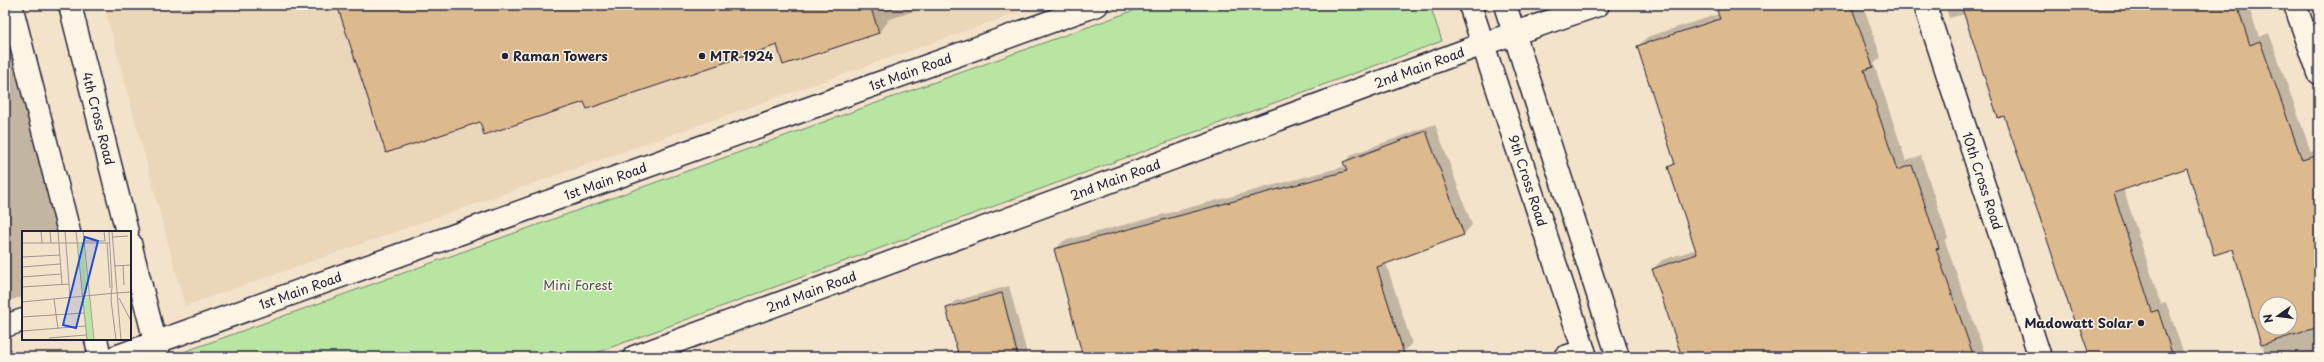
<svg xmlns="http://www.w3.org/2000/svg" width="2324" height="362" font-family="'Playpen Sans',sans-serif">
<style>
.built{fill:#ecd6b9}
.green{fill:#b9e5a3;stroke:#6e846f}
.shadow{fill:#0003;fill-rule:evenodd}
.building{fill:#ddb98e;stroke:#22223b;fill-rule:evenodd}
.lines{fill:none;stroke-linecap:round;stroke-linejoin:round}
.minor-casing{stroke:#22223b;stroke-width:25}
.tertiary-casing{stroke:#22223b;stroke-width:25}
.secondary-casing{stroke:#22223b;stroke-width:25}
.minor{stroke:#fcf5e5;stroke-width:22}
.tertiary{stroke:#fcf5e5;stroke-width:22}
.secondary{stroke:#fcf5e5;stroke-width:22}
.poi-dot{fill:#22223b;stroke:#fcf5e5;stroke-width:1.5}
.labels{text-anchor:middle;stroke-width:3;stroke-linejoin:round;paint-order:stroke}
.poi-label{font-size:13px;font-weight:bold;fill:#22223b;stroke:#fcf5e5;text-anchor:start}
.street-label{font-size:13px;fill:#22223b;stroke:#fcf5e5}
.park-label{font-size:13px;fill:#485355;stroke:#fcf5e5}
.inset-road{fill:none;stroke:#9f9691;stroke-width:1}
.view{fill:#1d4ed8;fill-opacity:0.15;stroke:#1d4ed8;stroke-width:2}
.inset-edge{fill:none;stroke:#22223b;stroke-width:2}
</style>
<rect width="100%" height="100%" fill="#f3e3cb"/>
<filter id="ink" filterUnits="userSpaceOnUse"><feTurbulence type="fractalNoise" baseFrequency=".025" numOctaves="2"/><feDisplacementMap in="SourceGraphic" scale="8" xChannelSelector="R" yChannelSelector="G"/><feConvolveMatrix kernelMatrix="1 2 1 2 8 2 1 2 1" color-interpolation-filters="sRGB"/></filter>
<g filter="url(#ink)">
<path class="built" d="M104,5H1039L185,306Z"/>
<path class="green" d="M1149,5H1430L1442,41L585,357H179L178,354Z"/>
<g class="shadow">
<path d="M5,5L71,232H23V297L5,301Z"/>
<path d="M338,5H932L887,20L888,22L879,32L784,63L777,44L480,120Z"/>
<path d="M1717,5H1863L1881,57L1874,64L1906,161L1921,156L1948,238L1945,241L1986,357H1693L1653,269L1662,260L1697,249L1669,167L1675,161L1638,46L1647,37L1719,14Z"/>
<path d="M1945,5H2248L2259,37L2269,33L2311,152L2319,149V357H2266L2233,248L2187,166L2123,188L2161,304L2166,302L2185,357H2091L2078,319L2074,320L2005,115L1965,14L1949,18ZM2266,304H2290V328H2266Z"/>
<path d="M1435,124L1472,225L1464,234L1386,263L1412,344L1403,352L1389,357H1084L1055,250L1063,241L1346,166L1344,162L1353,154Z"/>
<path d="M1009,286L1028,357H960L947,309L955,301Z"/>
<path d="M842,353L844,357H827Z"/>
</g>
<g class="building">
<path d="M337,5H870L879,33L783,65L777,45L587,109L584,102L484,135L480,122L386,153Z"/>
<path d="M1715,5H1851L1873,67L1864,70L1897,170L1912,165L1939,248L1936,249L1974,357H1682L1652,269L1697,254L1668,167L1675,164L1637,46L1720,19Z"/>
<path d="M1961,5H2237L2250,45L2260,41L2302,160L2319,155V327L2261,345L2233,249L2214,255L2187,168L2114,193L2152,312L2158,310L2173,357H2090L2077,320L2074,321L2040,218L2004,116L1998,118ZM2266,304H2290V328H2266Z"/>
<path d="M1426,131L1464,235L1377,267L1405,357H1083L1054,249L1347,171L1343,162Z"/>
<path d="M1002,293L1018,357H959L946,308Z"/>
</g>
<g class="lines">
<g class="minor-casing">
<g id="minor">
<path d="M11,5L69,232"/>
<path id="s1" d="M1925,5L2040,357"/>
<path d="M2295,5L2319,73"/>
<path d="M5,326L23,320"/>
<path d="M96,339L100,357"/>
<path id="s2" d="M115,357L1097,5"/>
<path id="s3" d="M634,357L1483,44L1598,5"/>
<path d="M1565,357L1584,351"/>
</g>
</g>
<g class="tertiary-casing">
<g id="tertiary">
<path id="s4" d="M70,5L127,232"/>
<path d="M130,243L159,357"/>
</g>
</g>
<g class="secondary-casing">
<g id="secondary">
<path id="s5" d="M1470,5L1586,357"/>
<path d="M1505,5L1618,357"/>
</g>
</g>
<use href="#minor" class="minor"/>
<use href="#tertiary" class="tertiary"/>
<use href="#secondary" class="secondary"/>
</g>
</g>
<g class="poi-dot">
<circle cx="505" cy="56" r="4"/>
<circle cx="702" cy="56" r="4"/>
<circle cx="2141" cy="323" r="4"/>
</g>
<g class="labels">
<g class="poi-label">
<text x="513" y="61">Raman Towers</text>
<text x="710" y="61">MTR 1924</text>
<text x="2133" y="328" text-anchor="end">Madowatt Solar</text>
</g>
<g class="street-label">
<text dy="5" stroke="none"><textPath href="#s3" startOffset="837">2nd Main Road</textPath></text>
<text dy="5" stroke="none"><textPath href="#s2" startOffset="845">1st Main Road</textPath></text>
<text dy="5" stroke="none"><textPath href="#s4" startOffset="117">4th Cross Road</textPath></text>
<text dy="5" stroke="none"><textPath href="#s3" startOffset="513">2nd Main Road</textPath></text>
<text dy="5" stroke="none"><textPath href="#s5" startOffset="185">9th Cross Road</textPath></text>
<text dy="5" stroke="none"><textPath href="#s1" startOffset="185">10th Cross Road</textPath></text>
<text dy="5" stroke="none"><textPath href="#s2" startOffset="521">1st Main Road</textPath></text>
<text dy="5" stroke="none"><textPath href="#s2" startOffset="197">1st Main Road</textPath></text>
<text dy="5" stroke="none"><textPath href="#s3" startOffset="189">2nd Main Road</textPath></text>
</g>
<g class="park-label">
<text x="578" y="290">Mini Forest</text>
</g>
</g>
<g transform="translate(22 231)">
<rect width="109" height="109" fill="#f3e3cb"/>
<path d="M56,13H61L66,63H61ZM67,66L71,109H65L61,67Z" fill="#b9e5a3"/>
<path class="inset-road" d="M19,0L20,12M28,0L29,12M36,0L40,53M43,0L48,66M54,0L65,109M61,0L72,109M87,0L90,55L89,69L94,109M90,0L99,109M91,6L106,5M62,10H83L82,0M0,12H87M85,12L88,57M0,26L38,24M92,35L109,34M101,35L102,54M0,36L38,33M0,46L39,43M0,56L47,53M94,62L109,61M97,67L109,90M32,68L36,98M0,71L94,62M0,86L62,82M0,100L63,95M27,107L64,104"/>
<path class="view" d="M63,6L76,10L54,97L41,94Z"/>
<rect width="109" height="109" class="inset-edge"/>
</g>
<rect width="2324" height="362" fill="none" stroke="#fcf5e5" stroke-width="20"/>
<rect x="10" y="10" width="2304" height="342" fill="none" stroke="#22223b" stroke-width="1.5" filter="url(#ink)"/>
<g transform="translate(2278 316) rotate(256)"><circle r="19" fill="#fcf5e5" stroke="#a5a1a1"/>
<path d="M0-3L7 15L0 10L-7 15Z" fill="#22223b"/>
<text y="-6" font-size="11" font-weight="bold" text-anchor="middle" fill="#22223b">N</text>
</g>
</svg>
